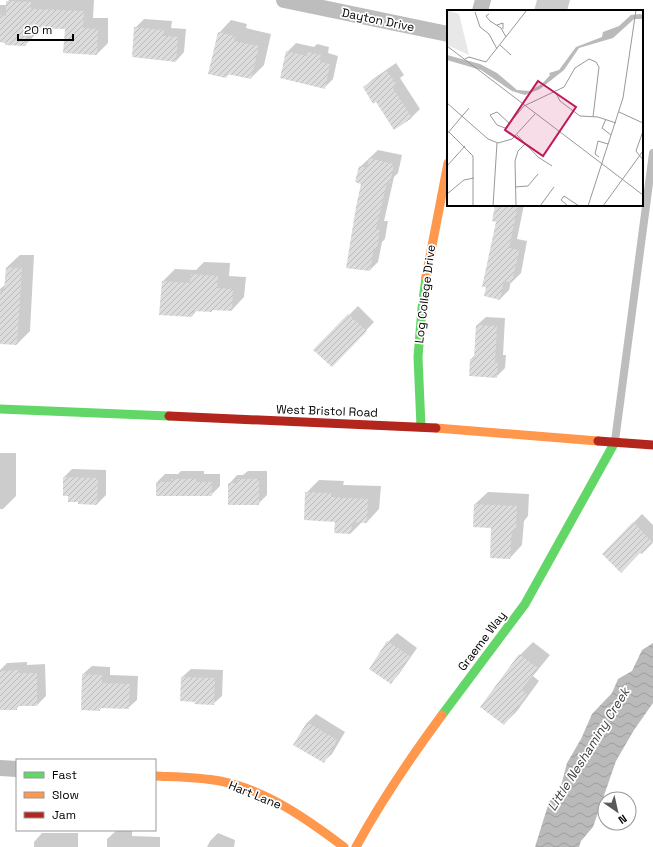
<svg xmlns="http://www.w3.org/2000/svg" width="653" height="847" font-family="'Space Grotesk',sans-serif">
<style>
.water{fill:url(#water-waves)}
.shadow{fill:#0003}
.building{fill:url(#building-hatch)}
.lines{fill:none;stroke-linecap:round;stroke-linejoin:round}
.lane{stroke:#bdbdbd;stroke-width:8}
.street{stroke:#bdbdbd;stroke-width:16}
.fast{stroke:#63d668;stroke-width:9}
.slow{stroke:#ff974d;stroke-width:9}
.jam{stroke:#b3261e;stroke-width:9}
.labels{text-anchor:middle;stroke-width:3.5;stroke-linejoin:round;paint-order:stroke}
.street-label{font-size:12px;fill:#000;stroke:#fff}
.water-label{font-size:13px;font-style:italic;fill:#3e3e3e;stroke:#fff}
.inset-road{fill:none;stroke:#999;stroke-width:1}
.view{fill:#c2185b;fill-opacity:0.15;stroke:#c2185b;stroke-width:2}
.inset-edge{fill:none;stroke:#000;stroke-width:2}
</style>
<defs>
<pattern id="water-waves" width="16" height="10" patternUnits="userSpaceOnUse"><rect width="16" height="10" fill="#bababa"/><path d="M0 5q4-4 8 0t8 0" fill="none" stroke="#9e9e9e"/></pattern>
<pattern id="building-hatch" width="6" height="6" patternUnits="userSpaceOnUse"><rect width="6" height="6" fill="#dcdcdc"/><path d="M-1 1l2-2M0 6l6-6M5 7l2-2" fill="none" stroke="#bbb"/></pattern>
</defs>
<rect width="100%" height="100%" fill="#fff"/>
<path class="water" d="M653,643V703L634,730L616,761L593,827L581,841L579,847H535L549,802L561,786L567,763L581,739L592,714L612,693L618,679L632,671L642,650Z"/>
<g class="shadow">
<path d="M9,0H94L93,18H108V43L97,54L66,28H36V34L25,45L0,41V5H7V2Z"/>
<path d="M537,0H570L567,11H534Z"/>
<path d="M144,19L172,21L171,28L186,29L184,52L176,61L135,28Z"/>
<path d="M231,20L247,24L246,28L271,34L264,65L251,78L230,73L226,77L219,33Z"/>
<path d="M296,43L314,47L317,44L329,47L328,53L338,56L333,79L324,88L287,52Z"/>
<path d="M396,63L404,75L400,78L420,109L412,117L395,128L376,100L364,87L373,79Z"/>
<path d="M378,150L402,155L398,173L394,177L384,221H388L385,239L382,242L378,262L370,270L362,183L360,167Z"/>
<path d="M496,205H524L517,239L527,241L521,273L512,282L511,281L509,290L500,299Z"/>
<path d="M20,255H34L30,331L17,344L0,343V289L6,284L7,267Z"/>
<path d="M204,262L230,263L229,276L246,277L244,297L232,310L214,309L211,311L197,310L192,316L163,281L175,269L196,270Z"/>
<path d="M358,306L374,322L332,366L315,349Z"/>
<path d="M486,317L505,318L503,355H506L505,368L496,377L471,359L475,355L477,325Z"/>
<path d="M0,453H16V496L3,509H0Z"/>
<path d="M72,469L106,470V495L97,504L79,503V501L69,495L64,477Z"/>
<path d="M181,471H204V474H220V486L211,495L157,482L165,474H178Z"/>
<path d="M248,471H267V495L258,504L229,484L237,475H243Z"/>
<path d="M319,480L344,481L343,485L381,486L379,509L367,522H362L351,533L306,493Z"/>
<path d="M488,492L529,494L528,516L524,521L522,545L510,558L492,527L475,504Z"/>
<path d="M642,514L653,525V542L642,553L603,554Z"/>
<path d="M397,633L417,648L399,674L391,683L388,642Z"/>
<path d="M533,642L550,655L533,676L539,681L517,711L504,724L520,655Z"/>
<path d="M27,662V665L45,664L46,696L37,705H20L16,709H0V670L7,663Z"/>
<path d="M92,666L110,667V675L138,676L137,700L128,708L103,707L99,710L83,674Z"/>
<path d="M191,669L223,670L222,696L213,704L196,701L182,677Z"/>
<path d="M316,714L345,732L332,754L323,762L307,723Z"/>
<path d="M116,831H132V836L160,837V847H107V839Z"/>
<path d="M42,833H78V847H34V842Z"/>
<path d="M218,833L235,840L234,847H207L210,841Z"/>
</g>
<g class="building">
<path d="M6,1L31,2V9L84,11L83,28L98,29L97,55L63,53L65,29L31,28V35H26V46L5,45V43L0,42V15L6,16Z"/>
<path d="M134,27L164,30L163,36L178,37L176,62L132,57Z"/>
<path d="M218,32L235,36L234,41L259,46L251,79L227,74L226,78L208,74Z"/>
<path d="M286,51L307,56L308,52L321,55L320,62L330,64L325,89L280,78Z"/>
<path d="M387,71L396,84L392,87L412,118L394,130L376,102L373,104L363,87Z"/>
<path d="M369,158L394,164L390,183L387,182L376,229L380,230L377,248H374L370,271L346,268L356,207L361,184L355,182L359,166L367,168Z"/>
<path d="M495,205H518L509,248L519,250L512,283L504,281L500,300L484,296L486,287H482L496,222L492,221Z"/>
<path d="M6,267L22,268L17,345L0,344V291H4Z"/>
<path d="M191,274L218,276L217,288L233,289L232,311L212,310V312L193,311L192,317L159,315L162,281L190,283Z"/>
<path d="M348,314L367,331L332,367L313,350Z"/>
<path d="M476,325L497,326L495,363H498L497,378L469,376L470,359H474Z"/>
<path d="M63,477L98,478L97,505L78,504V502H68V496H63Z"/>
<path d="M171,479H196V482H212V496H156V482H172Z"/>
<path d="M238,479H259V505H228V483H238Z"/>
<path d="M305,492L331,493V497L368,499L367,523L352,522L351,534L334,533L335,522L304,520Z"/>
<path d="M474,504L517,506L516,530H512L510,559L490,558L491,528L473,527Z"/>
<path d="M633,522L653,543L642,554L640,553L621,573L602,554Z"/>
<path d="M387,641L410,656L391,684L369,669Z"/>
<path d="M519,654L538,668L521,690L527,694L504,725L480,707Z"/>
<path d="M19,670V673H37V706H17V710H0V671Z"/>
<path d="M82,674L102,675V683L130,684L129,709L100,708V711L81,710Z"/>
<path d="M181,677L215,678L214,705L194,704L195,702L180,701Z"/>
<path d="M307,722L337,740L324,763L293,745Z"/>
</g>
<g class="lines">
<path class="lane" d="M615,441L653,153"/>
<g class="street">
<path d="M284,0L448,34"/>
<path d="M480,11L483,0"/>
<path d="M0,768L17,769"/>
</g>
<g class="fast">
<path d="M0,409L169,416"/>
<path d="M421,427L418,357L422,308L426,277"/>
<path d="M442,715L525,604L615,442"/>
</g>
<g class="slow">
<path d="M426,277L448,163"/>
<path d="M436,428L598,441"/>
<path d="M155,776C176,777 198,777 220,781C266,790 307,819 344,847"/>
<path d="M356,847C381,801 411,757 442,715"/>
</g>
<g class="jam">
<path d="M169,416L436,428"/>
<path d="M598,441L653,445"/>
</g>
</g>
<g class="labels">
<g class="street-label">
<text transform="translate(378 20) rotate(12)" y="4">Dayton Drive</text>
<text transform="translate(425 294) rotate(-83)" y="4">Log College Drive</text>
<text transform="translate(327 411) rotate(2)" y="4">West Bristol Road</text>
<text transform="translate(482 641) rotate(-53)" y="4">Graeme Way</text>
<text transform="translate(255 795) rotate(22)" y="4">Hart Lane</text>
</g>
<g class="water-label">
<text transform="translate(588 749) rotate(-58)" y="5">Little Neshaminy Creek</text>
</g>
</g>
<g transform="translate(447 10)">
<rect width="196" height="196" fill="#fff"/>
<path d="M0,0L12,4L22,45L0,35Z" fill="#e8e8e8"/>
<path d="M193,4L196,5V9H187L166,28L132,38L117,60L93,79L78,85L65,81L34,60L0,50V45L33,54L50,63L70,80L82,81L95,74L103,65L102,63L112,60L129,37L155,27L156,22L172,16L184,5Z" fill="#bababa"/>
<path class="inset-road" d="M28,2L33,17L42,24L50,39M42,4L39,6L43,11L54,18L59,27M50,15L56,13V19M53,35L64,45M0,36L196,185M18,49L22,47L39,52L80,0M109,83L113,91L133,106L151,107L169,113M0,93L41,129L51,133L65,129L88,104M172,102L196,113M159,109L155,118L164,125M62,113L50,102L43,105L50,115L58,118L61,115L77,96L117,77L128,58L142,49L149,52L152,57L146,107M196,121L189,141L196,150M2,122L26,146V196M0,124L22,98M70,125L91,147L105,156M152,147L148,144L151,131L161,134M0,156L18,136M68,177L81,176L91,164M0,184L17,170L27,168M46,196L50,133M69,196L68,151L71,141L78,134M93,196L107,177M121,196L114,190L117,186L132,196M141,196L176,88L189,0M156,196L196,141"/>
<path class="view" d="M91,71L129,97L96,146L58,120Z"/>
<rect width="196" height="196" class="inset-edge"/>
</g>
<rect x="16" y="759" width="140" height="72" fill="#ffffff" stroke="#999999"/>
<rect x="24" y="772" width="20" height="6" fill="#63d668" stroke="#999999"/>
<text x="52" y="779" font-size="12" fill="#000000">Fast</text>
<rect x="24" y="792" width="20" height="6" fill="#ff974d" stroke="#999999"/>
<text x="52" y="799" font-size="12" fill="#000000">Slow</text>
<rect x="24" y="812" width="20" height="6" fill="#b3261e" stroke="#999999"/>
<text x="52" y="819" font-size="12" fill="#000000">Jam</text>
<g transform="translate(617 811) rotate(146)"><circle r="19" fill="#ffffff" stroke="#999999"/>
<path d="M0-3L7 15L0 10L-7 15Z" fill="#595959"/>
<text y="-6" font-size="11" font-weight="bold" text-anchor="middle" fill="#000000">N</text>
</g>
<path d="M18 34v6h55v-6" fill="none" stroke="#000000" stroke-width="2"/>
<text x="24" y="34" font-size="12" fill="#000000" stroke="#ffffff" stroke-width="3" paint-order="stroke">20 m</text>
</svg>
